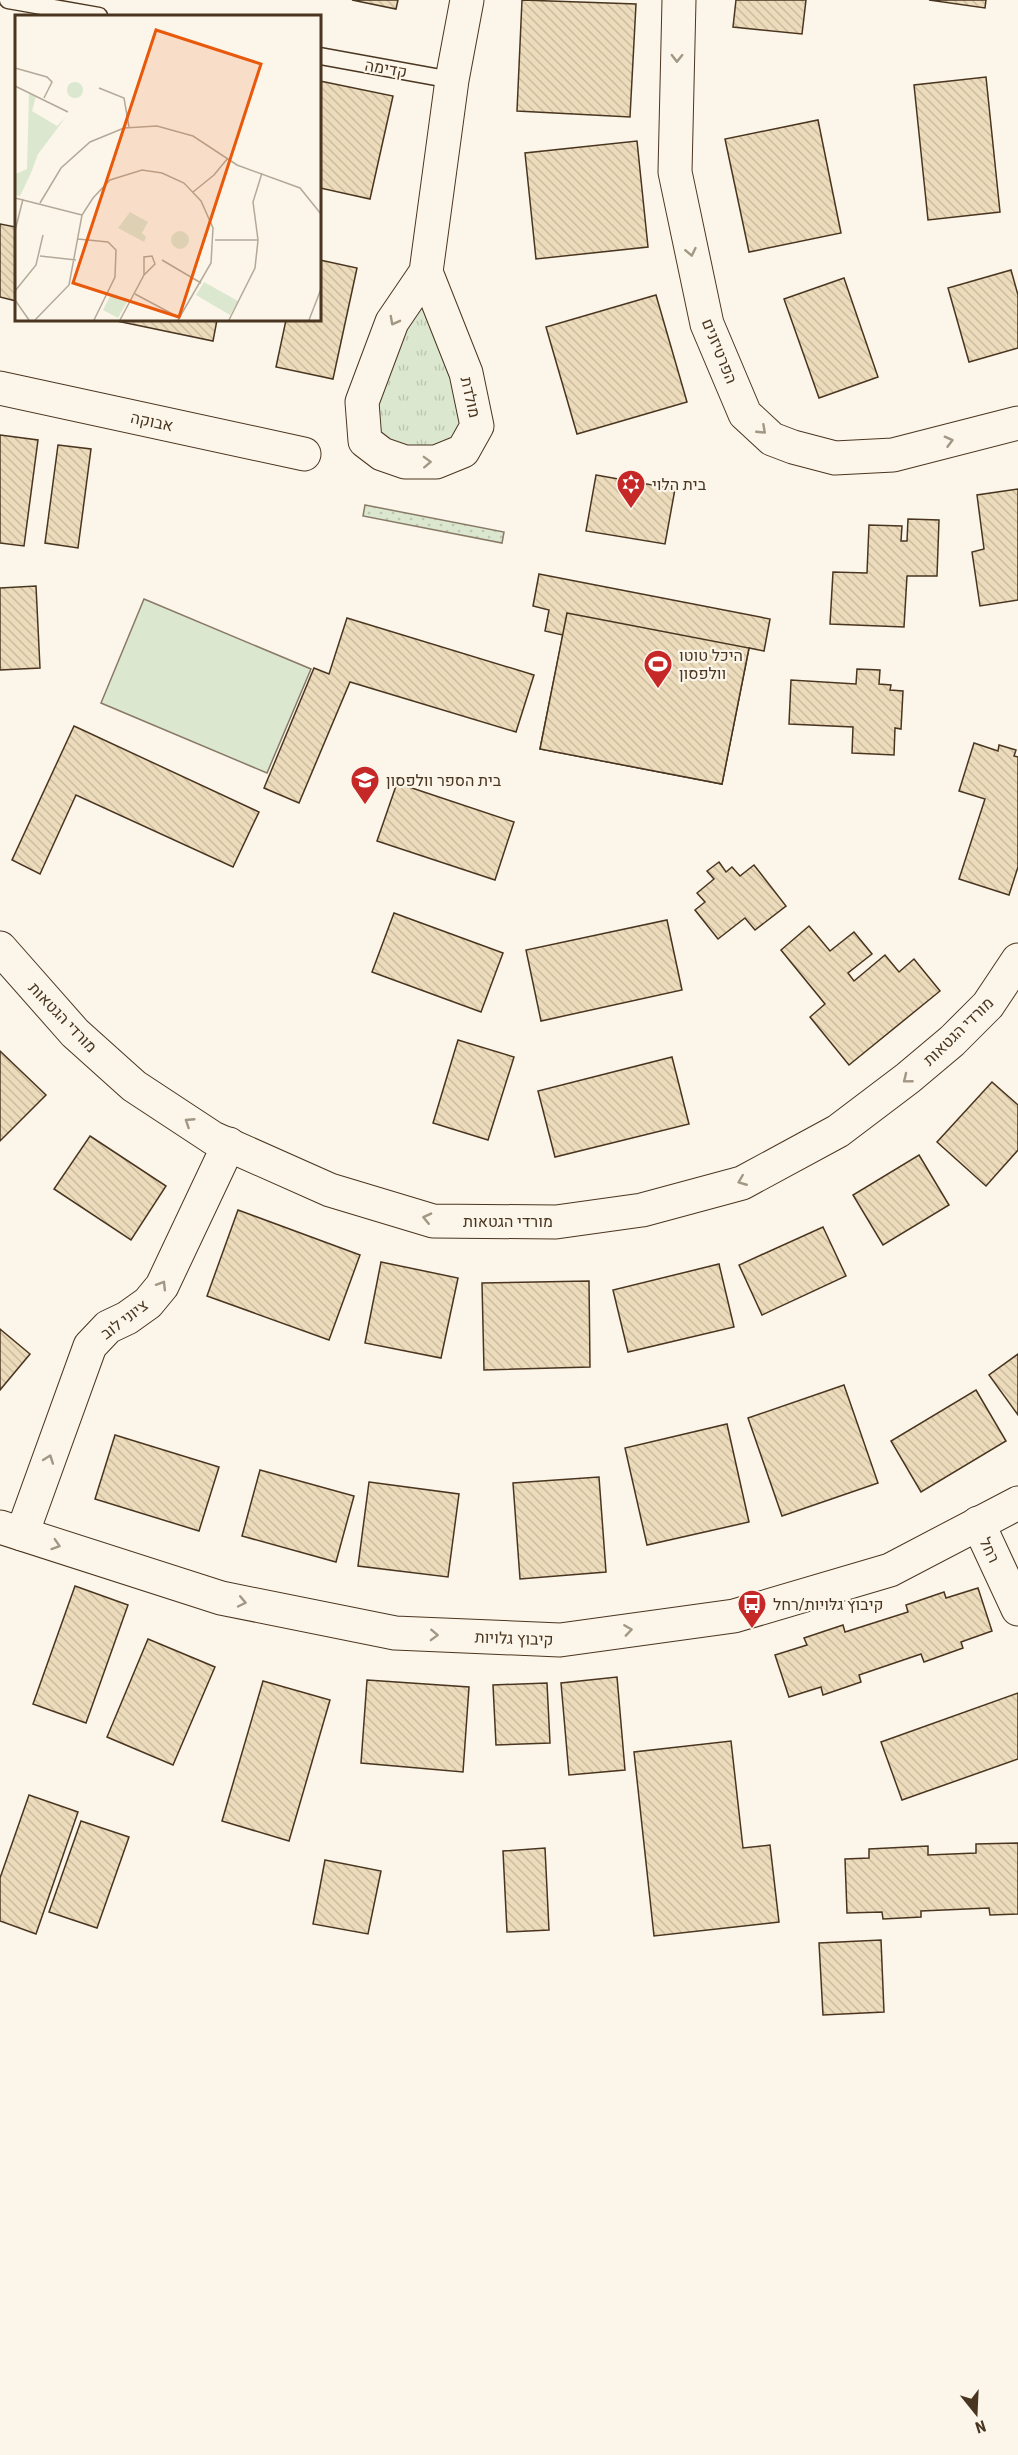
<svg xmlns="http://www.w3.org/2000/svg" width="1018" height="2455" font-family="'Roboto Condensed',Heebo,sans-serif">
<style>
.grass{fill:url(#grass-tufts);stroke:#887966;stroke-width:1.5}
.park{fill:#dce7d0;stroke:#887966;stroke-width:1.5}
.garden{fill:url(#garden-dots);stroke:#887966;stroke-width:1.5}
.building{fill:url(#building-back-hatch);stroke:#4a3520;stroke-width:1.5}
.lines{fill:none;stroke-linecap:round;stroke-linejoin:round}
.lane-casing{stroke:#4a3520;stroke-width:19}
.street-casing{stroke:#4a3520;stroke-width:35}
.lane{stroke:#fbf6e9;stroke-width:16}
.street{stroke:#fbf6e9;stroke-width:33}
.oneway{stroke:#a29684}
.labels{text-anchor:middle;stroke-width:4.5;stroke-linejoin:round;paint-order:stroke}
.street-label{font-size:16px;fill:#4a3520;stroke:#fbf6e9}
.poi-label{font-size:16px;fill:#4a3520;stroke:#fbf6e9;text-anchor:start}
.inset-road{fill:none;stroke:#b4a999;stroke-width:1.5}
.view{fill:#e8590c;fill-opacity:0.15;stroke:#e8590c;stroke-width:3}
.inset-edge{fill:none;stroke:#4a3520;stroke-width:3}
</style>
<defs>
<pattern id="grass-tufts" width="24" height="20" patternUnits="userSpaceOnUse" patternTransform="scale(1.5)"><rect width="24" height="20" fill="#dce7d0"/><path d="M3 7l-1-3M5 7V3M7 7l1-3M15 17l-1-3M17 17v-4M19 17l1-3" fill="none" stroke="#bec7b2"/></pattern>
<pattern id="garden-dots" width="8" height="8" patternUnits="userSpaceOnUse" patternTransform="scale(1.5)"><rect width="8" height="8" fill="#dce7d0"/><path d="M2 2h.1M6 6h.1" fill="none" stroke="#bec7b2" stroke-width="1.8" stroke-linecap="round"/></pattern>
<pattern id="building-back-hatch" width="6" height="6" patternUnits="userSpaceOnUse" patternTransform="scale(1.5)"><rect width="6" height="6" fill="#ecdcbc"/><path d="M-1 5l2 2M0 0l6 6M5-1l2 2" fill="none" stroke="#ccbda1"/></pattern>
</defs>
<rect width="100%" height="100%" fill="#fbf6e9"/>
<path class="grass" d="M426,272L477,426L436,462L365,441Z"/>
<path class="park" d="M144,599L311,669L267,773L101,703Z"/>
<path class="garden" d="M365,505L504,532L502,543L363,516Z"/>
<g class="building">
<path d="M352,0H398L396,9Z"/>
<path d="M522,0L636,4L630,117L517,111Z"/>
<path d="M736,0H806L802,34L733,27Z"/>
<path d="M929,0H986L985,8Z"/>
<path d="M986,77L1000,212L928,220L914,85Z"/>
<path d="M320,81L393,96L370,199L320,188Z"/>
<path d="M818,120L841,233L749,252L725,139Z"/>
<path d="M637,141L648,247L536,259L525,153Z"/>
<path d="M0,224L16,227V301L0,297Z"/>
<path d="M320,260L357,268L333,379L276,367L286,320H320Z"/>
<path d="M1011,270L1018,295V348L969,362L948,288Z"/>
<path d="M844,278L878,377L819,398L784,299Z"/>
<path d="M656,295L687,402L577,434L546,327Z"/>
<path d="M112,320H217L213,341Z"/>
<path d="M0,435L38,440L24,546L0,543Z"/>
<path d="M58,445L91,449L78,548L45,543Z"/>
<path d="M596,475L675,489L665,544L586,531Z"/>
<path d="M1018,489V600L980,606L972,552L984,549L977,495Z"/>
<path d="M908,519L939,520L937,576H907L904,627L830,624L833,572L867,573L869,525L902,526L901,541H907Z"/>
<path d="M539,574L770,619L764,651L749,648L722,784L540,749L563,635L545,631L549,610L533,606Z"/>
<path d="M36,586L40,668L0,670V588Z"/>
<path d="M567,613L749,648L722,784L540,749Z"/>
<path d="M347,618L534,675L516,732L350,682L299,803L264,788L314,668L329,674Z"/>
<path d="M857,669L880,670L879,684L891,685L890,690L903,691L901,729L895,728L894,755L852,753L853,727L789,724L791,680L856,684Z"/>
<path d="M74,726L259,812L233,867L76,795L40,874L12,860Z"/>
<path d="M974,743L998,751L999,745L1016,750L1014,756L1018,757V867L1009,895L959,879L985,799L959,791Z"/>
<path d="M397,783L514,822L495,880L377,841Z"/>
<path d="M719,862L726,872L732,867L740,876L754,865L786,906L755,930L745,918L718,939L695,910L705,902L697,893L714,879L707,871Z"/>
<path d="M394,913L503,953L481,1012L372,972Z"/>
<path d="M667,920L682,990L541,1021L526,950Z"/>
<path d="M809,926L830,951L854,932L872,954L848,973L854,981L885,955L899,972L914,959L940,991L849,1065L810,1017L825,1004L781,950Z"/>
<path d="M458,1040L514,1057L488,1140L433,1123Z"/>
<path d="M0,1051L46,1095L0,1141Z"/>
<path d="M672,1057L689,1124L555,1157L538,1091Z"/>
<path d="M992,1082L1018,1105V1150L986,1186L937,1142Z"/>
<path d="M90,1136L166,1186L131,1240L54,1189Z"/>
<path d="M919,1155L949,1205L883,1245L853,1195Z"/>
<path d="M238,1210L360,1255L329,1340L207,1296Z"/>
<path d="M823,1227L846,1276L762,1315L739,1265Z"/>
<path d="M381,1262L458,1278L441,1358L365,1343Z"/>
<path d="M719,1264L734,1327L628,1352L613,1290Z"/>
<path d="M589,1281L590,1367L484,1370L482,1283Z"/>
<path d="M0,1329L30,1354L0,1390Z"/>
<path d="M1018,1354V1415L989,1375Z"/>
<path d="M844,1385L878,1483L782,1516L748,1418Z"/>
<path d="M976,1390L1006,1441L921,1492L891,1441Z"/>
<path d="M727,1424L749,1522L647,1545L625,1448Z"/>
<path d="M115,1435L219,1467L199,1531L95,1499Z"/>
<path d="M260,1470L354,1496L336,1562L242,1536Z"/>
<path d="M599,1477L606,1572L520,1579L513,1483Z"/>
<path d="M369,1482L459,1494L448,1577L358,1566Z"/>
<path d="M75,1586L128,1605L86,1723L33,1704Z"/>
<path d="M978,1588L992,1631L961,1642L963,1648L924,1662L921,1654L859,1675L861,1682L823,1695L821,1687L789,1697L775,1655L807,1645L804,1638L843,1625L845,1632L908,1612L906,1605L944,1592L946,1598Z"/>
<path d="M148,1639L215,1667L173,1765L107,1737Z"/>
<path d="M617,1677L625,1770L569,1775L561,1683Z"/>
<path d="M367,1680L469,1687L463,1772L361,1763Z"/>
<path d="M263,1681L330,1700L289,1841L222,1821Z"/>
<path d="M547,1683L550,1743L496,1745L493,1685Z"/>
<path d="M1018,1693V1759L902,1800L881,1742Z"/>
<path d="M731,1741L743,1848L770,1845L779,1922L654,1936L634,1752Z"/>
<path d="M29,1795L78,1812L36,1934L0,1921V1878Z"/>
<path d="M81,1821L129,1837L97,1928L49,1912Z"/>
<path d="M1018,1843V1914L990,1915L989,1908L921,1911V1917L883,1919L882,1912L847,1913L845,1859L869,1858V1849L928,1846V1855L976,1853V1844Z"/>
<path d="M545,1848L549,1930L507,1932L503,1851Z"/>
<path d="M325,1860L381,1871L368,1934L313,1924Z"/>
<path d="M881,1940L884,2012L823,2015L819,1943Z"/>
</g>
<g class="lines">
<g class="lane-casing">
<g id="lane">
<path d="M8,0L99,16"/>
<path d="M320,56L452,80"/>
</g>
</g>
<g class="street-casing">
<g id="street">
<path d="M679,0L675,172L707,324L745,414L772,439L793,447L835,458L893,455L1018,423"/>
<path d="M426,272L466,373L477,426L463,451L436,462H405L382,454L365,441L362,402L392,322L426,272L452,80L467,0"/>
<path d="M0,388L304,454"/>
<path d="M0,948L75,1033L134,1086L213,1138L330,1190L433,1221L556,1222L642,1210L742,1183L838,1131L908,1078L952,1041L988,1005L1018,960"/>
<path d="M978,1523L1018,1609"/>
<path d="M0,1527L221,1598L395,1633L560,1640L734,1616L890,1570L1018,1503"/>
<path d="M22,1534L90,1346L108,1327L127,1318L148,1303L162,1286L229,1144"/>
</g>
</g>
<use href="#lane" class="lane"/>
<use href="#street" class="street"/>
</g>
<defs><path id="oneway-chevron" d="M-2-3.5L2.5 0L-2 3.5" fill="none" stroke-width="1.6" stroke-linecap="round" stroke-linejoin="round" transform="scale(1.5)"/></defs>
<g class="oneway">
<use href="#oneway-chevron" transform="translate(677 58) rotate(91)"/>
<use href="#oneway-chevron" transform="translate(691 252) rotate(78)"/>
<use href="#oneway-chevron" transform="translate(394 321) rotate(118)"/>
<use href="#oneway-chevron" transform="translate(762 430) rotate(43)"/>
<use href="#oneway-chevron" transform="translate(949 441) rotate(-15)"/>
<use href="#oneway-chevron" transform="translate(427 462) rotate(-2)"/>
<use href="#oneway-chevron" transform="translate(907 1079) rotate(141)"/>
<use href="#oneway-chevron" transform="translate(189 1122) rotate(-147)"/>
<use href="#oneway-chevron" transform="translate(742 1181) rotate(158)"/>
<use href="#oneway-chevron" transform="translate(427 1218) rotate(-167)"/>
<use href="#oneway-chevron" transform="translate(162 1285) rotate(-58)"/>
<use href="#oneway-chevron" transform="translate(49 1459) rotate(-70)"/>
<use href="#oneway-chevron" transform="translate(56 1545) rotate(18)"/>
<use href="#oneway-chevron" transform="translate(242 1602) rotate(12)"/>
<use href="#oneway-chevron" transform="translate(628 1630) rotate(-8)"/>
<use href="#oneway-chevron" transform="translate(434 1635) rotate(2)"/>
</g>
<defs>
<g id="synagogue-pin" transform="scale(1.5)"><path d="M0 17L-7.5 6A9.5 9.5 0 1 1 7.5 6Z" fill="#c62828" stroke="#fbf6e9"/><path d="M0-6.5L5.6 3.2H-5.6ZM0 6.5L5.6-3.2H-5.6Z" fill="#fff"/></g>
<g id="stadium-pin" transform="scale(1.5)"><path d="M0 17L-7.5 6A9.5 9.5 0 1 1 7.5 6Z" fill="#c62828" stroke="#fbf6e9"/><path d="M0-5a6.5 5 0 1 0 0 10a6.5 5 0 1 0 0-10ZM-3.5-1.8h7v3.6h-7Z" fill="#fff"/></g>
<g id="school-pin" transform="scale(1.5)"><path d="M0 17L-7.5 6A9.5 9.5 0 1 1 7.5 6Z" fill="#c62828" stroke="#fbf6e9"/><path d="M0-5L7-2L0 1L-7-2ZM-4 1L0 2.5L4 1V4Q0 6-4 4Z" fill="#fff"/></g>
<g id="bus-pin" transform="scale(1.5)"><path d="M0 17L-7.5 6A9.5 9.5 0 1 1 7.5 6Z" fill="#c62828" stroke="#fbf6e9"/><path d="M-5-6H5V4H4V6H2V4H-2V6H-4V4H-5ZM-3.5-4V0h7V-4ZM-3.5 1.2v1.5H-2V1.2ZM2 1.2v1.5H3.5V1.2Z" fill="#fff"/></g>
</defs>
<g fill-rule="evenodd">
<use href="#synagogue-pin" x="631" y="484"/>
<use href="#stadium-pin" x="658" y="664"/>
<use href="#school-pin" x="365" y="780"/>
<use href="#bus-pin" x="752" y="1604"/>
</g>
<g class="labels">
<g class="street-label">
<text transform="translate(386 68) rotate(10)" y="6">קדימה</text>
<text transform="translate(720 351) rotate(68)" y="6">הפרטיזנים</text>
<text transform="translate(471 397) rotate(77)" y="6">מולדת</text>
<text transform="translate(152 421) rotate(12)" y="6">אבוקה</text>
<text transform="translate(63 1017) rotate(46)" y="6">מורדי הגטאות</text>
<text transform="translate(958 1031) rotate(-44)" y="6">מורדי הגטאות</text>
<text x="508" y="1227">מורדי הגטאות</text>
<text transform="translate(124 1319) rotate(-37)" y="6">ציוני לוב</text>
<text transform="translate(990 1550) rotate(65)" y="6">רחל</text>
<text transform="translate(514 1638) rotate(2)" y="6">קיבוץ גלויות</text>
</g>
<g class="poi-label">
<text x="652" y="490">בית הלוי</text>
<text x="679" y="661">היכל טוטו<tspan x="679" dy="18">וולפסון</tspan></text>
<text x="386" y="786">בית הספר וולפסון</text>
<text x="773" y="1610">קיבוץ גלויות/רחל</text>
</g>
</g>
<g transform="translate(15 15)">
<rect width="306" height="306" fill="#fbf6e9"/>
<path d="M0,158H16L5,181L0,180Z" fill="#dce7d0"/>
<path d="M14,79L21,81L17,96L42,111L51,102L23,139L16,158H3L12,154ZM115,197L133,207L127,218L131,222L129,227L103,213ZM156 225a9 9 0 1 1 18 0a9 9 0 1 1-18 0ZM189,267L223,286L215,300L181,280ZM95,281L112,287L103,303L88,295Z" fill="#dce7d0"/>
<path d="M52 75a8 8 0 1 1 16 0a8 8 0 1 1-16 0Z" fill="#dce7d0"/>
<path class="inset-road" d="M0,53L32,62L37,67L29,83M0,71L53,97M84,73L109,83L114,112M178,177L199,160L213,143M0,183L67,200M25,188L46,153L75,127L109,113L142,111L178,121L222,150L285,173L306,199M0,216L8,184M63,224L93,227L101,235L100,262L79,305M200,225H243M25,241L61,245M147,245L186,268M0,276L21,250L28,220M120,279L165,303M0,285L14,305M20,305L54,270L67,200L78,183L95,165L127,155L147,158L169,168L186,186L198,213L196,248L163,305M105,305L129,260L140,249L137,241L129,242V260M214,305L240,253L243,225L238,187L247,158M294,305L306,274"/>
<path class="view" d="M141,15L246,49L164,302L58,268Z"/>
<rect width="306" height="306" class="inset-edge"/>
</g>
<g transform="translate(976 2413) rotate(162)" stroke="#fbf6e9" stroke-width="4.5" paint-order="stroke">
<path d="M0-4.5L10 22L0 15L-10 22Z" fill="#4a3520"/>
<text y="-9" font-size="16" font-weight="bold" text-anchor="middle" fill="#4a3520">N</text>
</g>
</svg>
